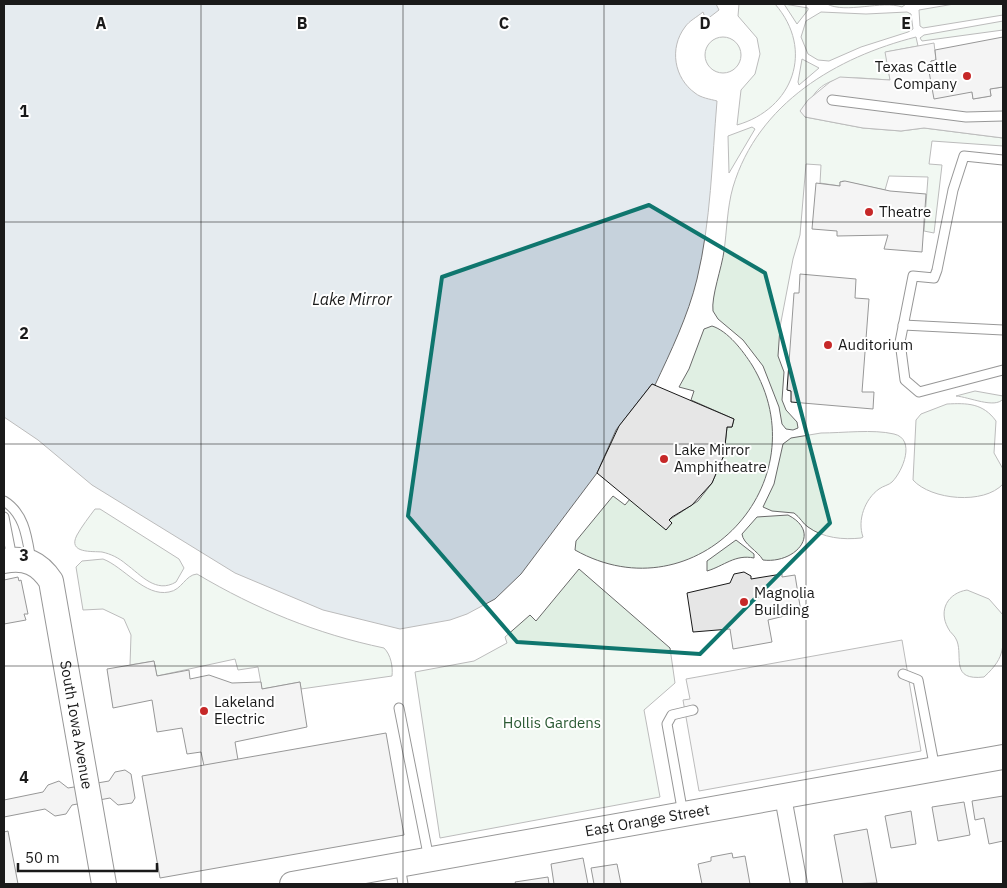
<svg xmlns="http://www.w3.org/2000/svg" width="1007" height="888" font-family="'IBM Plex Sans',sans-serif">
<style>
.green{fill:#e0efe3;stroke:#6a6a6a}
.parking{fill:#ededed;stroke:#6a6a6a}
.water{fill:#c6d2dc;stroke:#6a6a6a}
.building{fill:#e6e6e6;stroke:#1a1a1a}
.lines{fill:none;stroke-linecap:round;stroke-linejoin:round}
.lane-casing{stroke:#1a1a1a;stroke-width:11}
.street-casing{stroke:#1a1a1a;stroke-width:18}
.secondary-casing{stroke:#1a1a1a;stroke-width:26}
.lane{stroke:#fff;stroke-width:9}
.street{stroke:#fff;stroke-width:16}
.secondary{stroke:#fff;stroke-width:24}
.marked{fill:none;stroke:#0f766e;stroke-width:4;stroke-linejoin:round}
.grid{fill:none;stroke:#1a1a1a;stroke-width:1;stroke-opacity:0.55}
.poi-dot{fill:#c62828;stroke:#fff;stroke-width:2}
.labels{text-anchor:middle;stroke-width:4;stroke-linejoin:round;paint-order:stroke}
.poi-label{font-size:15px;fill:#1a1a1a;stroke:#fff;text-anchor:start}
.park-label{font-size:15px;fill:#2b5a34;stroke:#fff}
.street-label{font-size:15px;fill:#1a1a1a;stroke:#fff}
.water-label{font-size:16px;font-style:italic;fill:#1a1a1a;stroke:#fff}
.grid-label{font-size:16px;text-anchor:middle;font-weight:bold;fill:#1a1a1a;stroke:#fff;stroke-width:4;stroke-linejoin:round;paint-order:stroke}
</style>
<rect width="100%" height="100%" fill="#fff"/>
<g class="green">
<path d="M739,4H775C815,50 793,109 737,125L741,90L755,74L760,54L757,38L738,16Z"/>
<path d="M784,4L808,8V10L797,24Z"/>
<path d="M827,4H906L902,7C882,0 846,14 827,4Z"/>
<path d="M954,4H1003V15L923,28L920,26L919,10Z"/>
<path d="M821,12L866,14L907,12L911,14L913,29L908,32L861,47L829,61L818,60L808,54L801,37L806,21Z"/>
<path d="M1003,21V30L922,41L920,38L924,35Z"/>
<circle cx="723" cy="55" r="18"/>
<path d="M916,37L918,46L886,52L890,80C852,78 815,69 805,117L863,128L901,131L924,128L1003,138V146L932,141L929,164L942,165L934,233L924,231L928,177L889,176L885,190L843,181L840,182V186L820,183L821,165L806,164L800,235L793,259L780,327L778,356L784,372L782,400L786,410L797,422L798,428L793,430L786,429L782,424L779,407L763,366L743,340L718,319L713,311C711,297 722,267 724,251C727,230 727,208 733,187C758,103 837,57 916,37Z"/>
<path d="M802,59L819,68L799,85L798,82Z"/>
<path d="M752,127L755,129L729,173L728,136Z"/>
<path d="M712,326C728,331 743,351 752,365C823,482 696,618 575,550L576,541L613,496L625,505L630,499L669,520L698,501L712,483L724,455L727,427H732L734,419L691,400L694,391L679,387L689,369L704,329Z"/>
<path d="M975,391L1003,396V399C995,409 969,397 956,396Z"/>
<path d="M947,404C967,403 983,403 996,421L994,453L1003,469V484C984,505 931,500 913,480L916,420L921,414Z"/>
<path d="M821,433C843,433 873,429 894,434C916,439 903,471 892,482C889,485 883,486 879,489C865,499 857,520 863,537L861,538C843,540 823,538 808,527C803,524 800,517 794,513L772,511L763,507L774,484L783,444L791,438Z"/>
<path d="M95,509H100L179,559L184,568L176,582C156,594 141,575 126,564C119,558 111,554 102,552C93,551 67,554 77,535C82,526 89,517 95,509Z"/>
<path d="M788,515C823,533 795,564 763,560C758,551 743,544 742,534L757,517Z"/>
<path d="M736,540L754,554V558C735,554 724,566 707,571V561Z"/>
<path d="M103,559C124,567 145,597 169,592C182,590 185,575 197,574C256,609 317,634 384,648C391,655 393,667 392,676L301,689L300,682L262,689L258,667L238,670L235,659L157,676L154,661L130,665L131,635L124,619L103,609L83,610L76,567L82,561Z"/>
<path d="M579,569L670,648L675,683L644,710L660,797L440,838L415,672L474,661L507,643L505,637L530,615L536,621Z"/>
<path d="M967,590L989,599L1003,615C1003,646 1007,656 984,677C950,681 963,657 957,641C955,635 950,633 948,628C938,610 948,593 967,590Z"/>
</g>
<g class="parking">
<path d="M934,43L936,60L931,61V65L972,92L973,99L991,96L990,89L1003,87V138L924,128L901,131L863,128L805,117L800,111L808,100L830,82L840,77L890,80L885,52Z"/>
<path d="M902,640L921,751L699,791L683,700L690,699L686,679Z"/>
</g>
<path class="water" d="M4,4H716L719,10L706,20L703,12C697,17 689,21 685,27C669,48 674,78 695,93C701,98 710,99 717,101C712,160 711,221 697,279C688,316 671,351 655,385L652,384L616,430L597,473L521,574L495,599L467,614L450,620L400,629L323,610L235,573L92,485L38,440L4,417Z"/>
<g class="building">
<path d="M1003,37V87L990,89L991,96L973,99L972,92L934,99L928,66L931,65V61L936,60L935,50Z"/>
<path d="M845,181L890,191L926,194L922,252L884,249L888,235L837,236V231L812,229L816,183L840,186V182Z"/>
<path d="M800,274L856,279L855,298L869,299L862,392H874L873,409L791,402V391L787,390L794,293H799Z"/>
<path d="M652,384L734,419L732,427H727L724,455L712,483L692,505L672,517L669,520L672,523L666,530L597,473L619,426Z"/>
<path d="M744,572L751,576V579L782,574V577L795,575L801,612L768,620L772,642L733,649L730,629L693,632L687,593L730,583L734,574Z"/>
<path d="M18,577L19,581L21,580L28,614H24L26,620L4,624V580Z"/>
<path d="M154,661L157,676L189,670L190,679L209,675L232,683L261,682L262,689L300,682L307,727L235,742L238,760L204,766L201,752L187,754L182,728L157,732L152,700L113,708L107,669Z"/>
<path d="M386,733L404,835L160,878L142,776Z"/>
<path d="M125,770L131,774L135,798L132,803L118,805L110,798L72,805L66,814L55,816L45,809L4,817V800L43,792L48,785L59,781L68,788L109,781L115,772Z"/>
<path d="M1003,796V841L989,844L984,818L975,820L972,801Z"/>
<path d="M964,802L970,835L938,841L932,807Z"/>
<path d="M911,811L916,844L891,848L885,816Z"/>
<path d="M867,829L877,883L843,884L834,835Z"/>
<path d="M8,831L18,884H4V832Z"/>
<path d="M732,853L733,858L745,856L750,884H702L698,864L711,861V857Z"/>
<path d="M583,858L588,884H554L551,864Z"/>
<path d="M617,864L621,884H594L591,868Z"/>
<path d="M548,877L549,884H516L515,882Z"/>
</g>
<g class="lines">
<g class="lane-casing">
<g id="lane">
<path d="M832,100L966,117L1003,116"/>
<path d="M1003,160L964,156L953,190L937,270L934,278L913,276L900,342L905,380L919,392L1003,370"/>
<path d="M903,325L1003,330"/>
<path d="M4,501C25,514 27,538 31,561"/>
<path d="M4,517L12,558"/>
<path d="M903,674L918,680L935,769"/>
<path d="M399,708L429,859"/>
<path d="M683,814L667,724L672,715L693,710"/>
<path d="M400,865L403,884"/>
</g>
</g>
<g class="street-casing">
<path id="street" d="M783,797L799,884"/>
</g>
<g class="secondary-casing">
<g id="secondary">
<path id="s1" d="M4,561C26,557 39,563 51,581L104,884"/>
<path id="s2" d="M292,884L1003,757"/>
</g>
</g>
<use href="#lane" class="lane"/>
<use href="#street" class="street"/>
<use href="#secondary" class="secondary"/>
</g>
<path d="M0 0H1007V888H0ZM649,205L765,273L830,523L700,654L517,642L408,516L442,277Z" fill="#fff" fill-opacity=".55" fill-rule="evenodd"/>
<path class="marked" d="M649,205L765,273L830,523L700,654L517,642L408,516L442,277Z"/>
<path class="grid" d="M201,4V884M403,4V884M604,4V884M806,4V884M4,222H1003M4,444H1003M4,666H1003"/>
<g class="poi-dot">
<circle cx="967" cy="76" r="5"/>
<circle cx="869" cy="212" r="5"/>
<circle cx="828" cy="345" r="5"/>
<circle cx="664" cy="459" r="5"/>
<circle cx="744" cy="602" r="5"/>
<circle cx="204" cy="711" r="5"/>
</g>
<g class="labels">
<g class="poi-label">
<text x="957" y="72" text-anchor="end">Texas Cattle<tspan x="957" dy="17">Company</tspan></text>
<text x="879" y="217">Theatre</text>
<text x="838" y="350">Auditorium</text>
<text x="674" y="455">Lake Mirror<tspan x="674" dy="17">Amphitheatre</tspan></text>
<text x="754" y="598">Magnolia<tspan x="754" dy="17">Building</tspan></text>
<text x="214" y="707">Lakeland<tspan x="214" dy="17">Electric</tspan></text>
</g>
<g class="park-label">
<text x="552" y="728">Hollis Gardens</text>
</g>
<g class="street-label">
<text dy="5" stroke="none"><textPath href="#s1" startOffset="201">South Iowa Avenue</textPath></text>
<text dy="5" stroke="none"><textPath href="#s2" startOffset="361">East Orange Street</textPath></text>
</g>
<g class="water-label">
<text x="352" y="305">Lake Mirror</text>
</g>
</g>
<g class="grid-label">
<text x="101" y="29">A</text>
<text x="302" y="29">B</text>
<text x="504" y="29">C</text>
<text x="705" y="29">D</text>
<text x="906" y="29">E</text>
<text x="24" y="117">1</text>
<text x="24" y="339">2</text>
<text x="24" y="561">3</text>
<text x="24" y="783">4</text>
</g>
<rect width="1007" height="888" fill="none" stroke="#1a1a1a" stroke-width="10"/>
<path d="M18 863v8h139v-8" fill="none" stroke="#1a1a1a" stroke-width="2.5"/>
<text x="25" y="863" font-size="15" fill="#1a1a1a" stroke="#ffffff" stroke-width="4" paint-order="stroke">50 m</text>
</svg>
